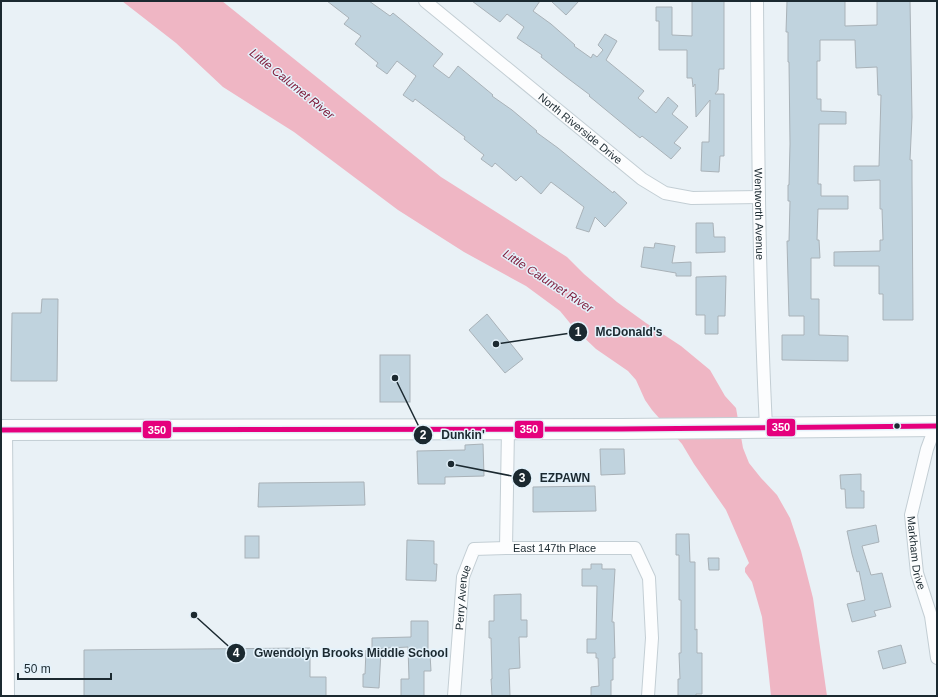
<svg xmlns="http://www.w3.org/2000/svg" width="938" height="697" font-family="Helvetica,sans-serif">
<style>
.water{fill:#efb6c4}
.building{fill:#c0d3de;stroke:#a9b2b8}
.lines{fill:none;stroke-linecap:round;stroke-linejoin:round}
.street-casing{stroke:#c3ced4;stroke-width:14}
.primary-casing{stroke:#c3ced4;stroke-width:22}
.street{stroke:#fcfdfe;stroke-width:12}
.primary{stroke:#fcfdfe;stroke-width:20}
.bus-1-casing{stroke:#e4f2fb;stroke-width:8}
.bus-1{stroke:#e5007d;stroke-width:5}
.bus-dot{fill:#1b2930;stroke:#e4f2fb;stroke-width:1.5}
.labels{text-anchor:middle;stroke-width:3;stroke-linejoin:round;paint-order:stroke}
.street-label{font-size:11px;fill:#1b2930;stroke:#e4f2fb}
.water-label{font-size:12px;font-style:italic;fill:#81203f;stroke:#e4f2fb}
.leader{fill:none;stroke:#1b2930;stroke-width:1.5}
.callout-dot{fill:#1b2930;stroke:#e4f2fb;stroke-width:1.5}
.mark-label{font-size:12px;text-anchor:middle;font-weight:bold;fill:#fff}
.callout-label{font-size:12px;text-anchor:middle;font-weight:bold;fill:#1b2930;stroke:#e4f2fb;stroke-width:3;stroke-linejoin:round;paint-order:stroke}
.line-badge{stroke:#e4f2fb;stroke-width:1.5}
.badge-label{font-size:11px;text-anchor:middle;font-weight:bold;fill:#fff}
</style>
<rect width="100%" height="100%" fill="#e9f1f6"/>
<path class="water" d="M122,1H222L441,177L567,257L584,274L617,302L646,323L681,346L710,370L725,396L736,408L743,448L749,463L761,478L777,495L790,518L801,551L813,598L827,696H771L768,667L762,617L752,582L745,572V568L749,563L726,510L694,464L682,444L652,410L645,400L636,380L628,371L596,349L574,328L560,311L526,286L464,252L398,210L294,132L223,87L176,43Z"/>
<g class="building">
<path d="M327,1H369L390,16L393,13L443,54L433,66L449,78L458,66L493,95L492,96L512,110L537,131L536,132L558,148L613,193L614,191L627,203L605,227L595,217L589,232L576,228L584,207L551,182L541,194L521,176L516,181L495,163L492,167L481,159L484,155L464,139L465,137L415,99L413,102L403,95L416,76L397,61L387,74L376,66L378,63L355,44L361,36L344,24L349,18Z"/>
<path d="M472,1H540L533,11L551,24L575,45L574,46L591,58L593,54L597,57L603,50L598,45L605,34L617,41L606,60L644,91L638,98L656,113L668,97L678,106L672,114L688,127L674,143L681,148L671,159L642,136L640,138L589,96L590,95L566,77L541,57L542,55L517,38L524,27L507,14L500,22Z"/>
<path d="M551,1H579L566,15Z"/>
<path d="M692,1H724V69H719L718,90L715,94H724V156H720L719,172L701,171L702,142H709L710,100L696,117L695,84L693,87L692,78H687V50H659V21H656V7H672V35L692,36Z"/>
<path d="M787,1H845V26L877,25V1H910L912,117L910,160H912V178L913,320H883V294H879V266H834V252L880,251V240H883L882,209H880V180L854,181V166H879L881,95H878L877,67L856,68L855,40H820V61H817V99H821V111L846,112V124H819L818,184H821V196H848V209H818L817,240H819L820,258H811V299H819V335L848,336V361L782,360V335H804V316H789L787,241H789L790,201H788V185H789L790,144L789,62H788V32H786Z"/>
<path d="M696,223H713L714,237H725V252L696,253Z"/>
<path d="M655,243L675,246L672,263L691,262V276H676V273L641,267L644,247L654,248Z"/>
<path d="M726,276L725,316H718V334H705V315H696V277Z"/>
<path d="M42,299H58L57,381H11L12,313H41Z"/>
<path d="M487,314L523,359L505,373L469,330Z"/>
<rect x="380" y="355" width="30" height="47"/>
<path d="M483,444L484,476L445,477V484H418L417,451L465,450V445Z"/>
<path d="M600,449H624L625,474L601,475Z"/>
<path d="M861,474V491H864V508H846L845,489H841L840,475Z"/>
<path d="M364,482L365,505L258,507L259,483Z"/>
<path d="M595,486L596,511L533,512V487Z"/>
<path d="M876,525L879,542L862,546L871,575L882,573L891,607L874,611L876,616L852,622L847,604L865,600L859,571L857,572L852,554L847,531Z"/>
<path d="M676,534H689L690,562H695V630L697,629V653H702V694H696V696H678V679H680L679,653H681V600H679V555H676Z"/>
<rect x="245" y="536" width="14" height="22"/>
<path d="M407,540L434,541V564H437L436,581L406,580Z"/>
<path d="M708,558H719V570H709Z"/>
<path d="M591,564H602V569H615L612,622H614L615,658H613V680H611V696H591V687L599,686L598,658H596V653H587V639H596L597,586H582V569H591Z"/>
<path d="M521,594V620H527V637H519L520,668L509,669L510,696H492L491,679H492L491,638H489V621H494V595Z"/>
<path d="M411,621H428V654H430L431,671H424V696H401V679H409L408,647L372,649V638L411,637Z"/>
<path d="M901,645L906,663L883,669L878,651Z"/>
<path d="M310,648V677H326V696H84V650Z"/>
<path d="M366,650H381L379,688L363,687V674H365Z"/>
</g>
<g class="lines">
<g class="street-casing">
<g id="street">
<path id="s1" d="M425,1L642,179L665,193L692,198L759,197"/>
<path id="s2" d="M757,1C758,143 759,285 766,427"/>
<path id="s3" d="M937,422L927,449L911,515L917,573L931,616L937,658"/>
<path d="M6,430L8,696"/>
<path d="M506,548L508,429"/>
<path id="s4" d="M454,696L463,577L474,549L506,548H635L649,578L652,638L648,696"/>
</g>
</g>
<g class="primary-casing">
<path id="primary" d="M1,430L621,429L937,426"/>
</g>
<use href="#street" class="street"/>
<use href="#primary" class="primary"/>
<g class="bus-1-casing">
<path id="bus-1" d="M1,430L621,429L937,426"/>
</g>
<use href="#bus-1" class="bus-1"/>
</g>
<circle class="bus-dot" cx="897" cy="426" r="3.5"/>
<g class="labels">
<g class="street-label">
<text dy="4" stroke="none"><textPath href="#s1" startOffset="201">North Riverside Drive</textPath></text>
<text dy="4" stroke="none"><textPath href="#s2" startOffset="213">Wentworth Avenue</textPath></text>
<text dy="4" stroke="none"><textPath href="#s4" startOffset="230">East 147th Place</textPath></text>
<text dy="4" stroke="none"><textPath href="#s3" startOffset="135">Markham Drive</textPath></text>
<text dy="4" stroke="none"><textPath href="#s4" startOffset="99">Perry Avenue</textPath></text>
</g>
<g class="water-label">
<text transform="translate(292 84) rotate(39)" y="4">Little Calumet River</text>
<text transform="translate(548 281) rotate(33)" y="4">Little Calumet River</text>
</g>
</g>
<path class="leader" d="M496 344L578 332M395 378L423 435M451 464L522 478M194 615L236 653"/>
<g class="callout-dot">
<circle cx="496" cy="344" r="4"/>
<circle cx="395" cy="378" r="4"/>
<circle cx="451" cy="464" r="4"/>
<circle cx="194" cy="615" r="4"/>
<circle cx="578" cy="332" r="10"/>
<circle cx="423" cy="435" r="10"/>
<circle cx="522" cy="478" r="10"/>
<circle cx="236" cy="653" r="10"/>
</g>
<g class="mark-label">
<text x="578" y="336">1</text>
<text x="423" y="439">2</text>
<text x="522" y="482">3</text>
<text x="236" y="657">4</text>
</g>
<g class="callout-label">
<text x="629" y="336">McDonald's</text>
<text x="463" y="439">Dunkin'</text>
<text x="565" y="482">EZPAWN</text>
<text x="351" y="657">Gwendolyn Brooks Middle School</text>
</g>
<g class="line-badge">
<rect x="766" y="418" width="30" height="19" rx="4" fill="#e5007d"/>
<rect x="514" y="420" width="30" height="19" rx="4" fill="#e5007d"/>
<rect x="142" y="420" width="30" height="19" rx="4" fill="#e5007d"/>
</g>
<g class="badge-label">
<text x="781" y="431">350</text>
<text x="529" y="433">350</text>
<text x="157" y="434">350</text>
</g>
<rect width="938" height="697" fill="none" stroke="#1b2930" stroke-width="4"/>
<path d="M18 673v6h93v-6" fill="none" stroke="#1b2930" stroke-width="2"/>
<text x="24" y="673" font-size="12" fill="#1b2930" stroke="#e4f2fb" stroke-width="3" paint-order="stroke">50 m</text>
</svg>
